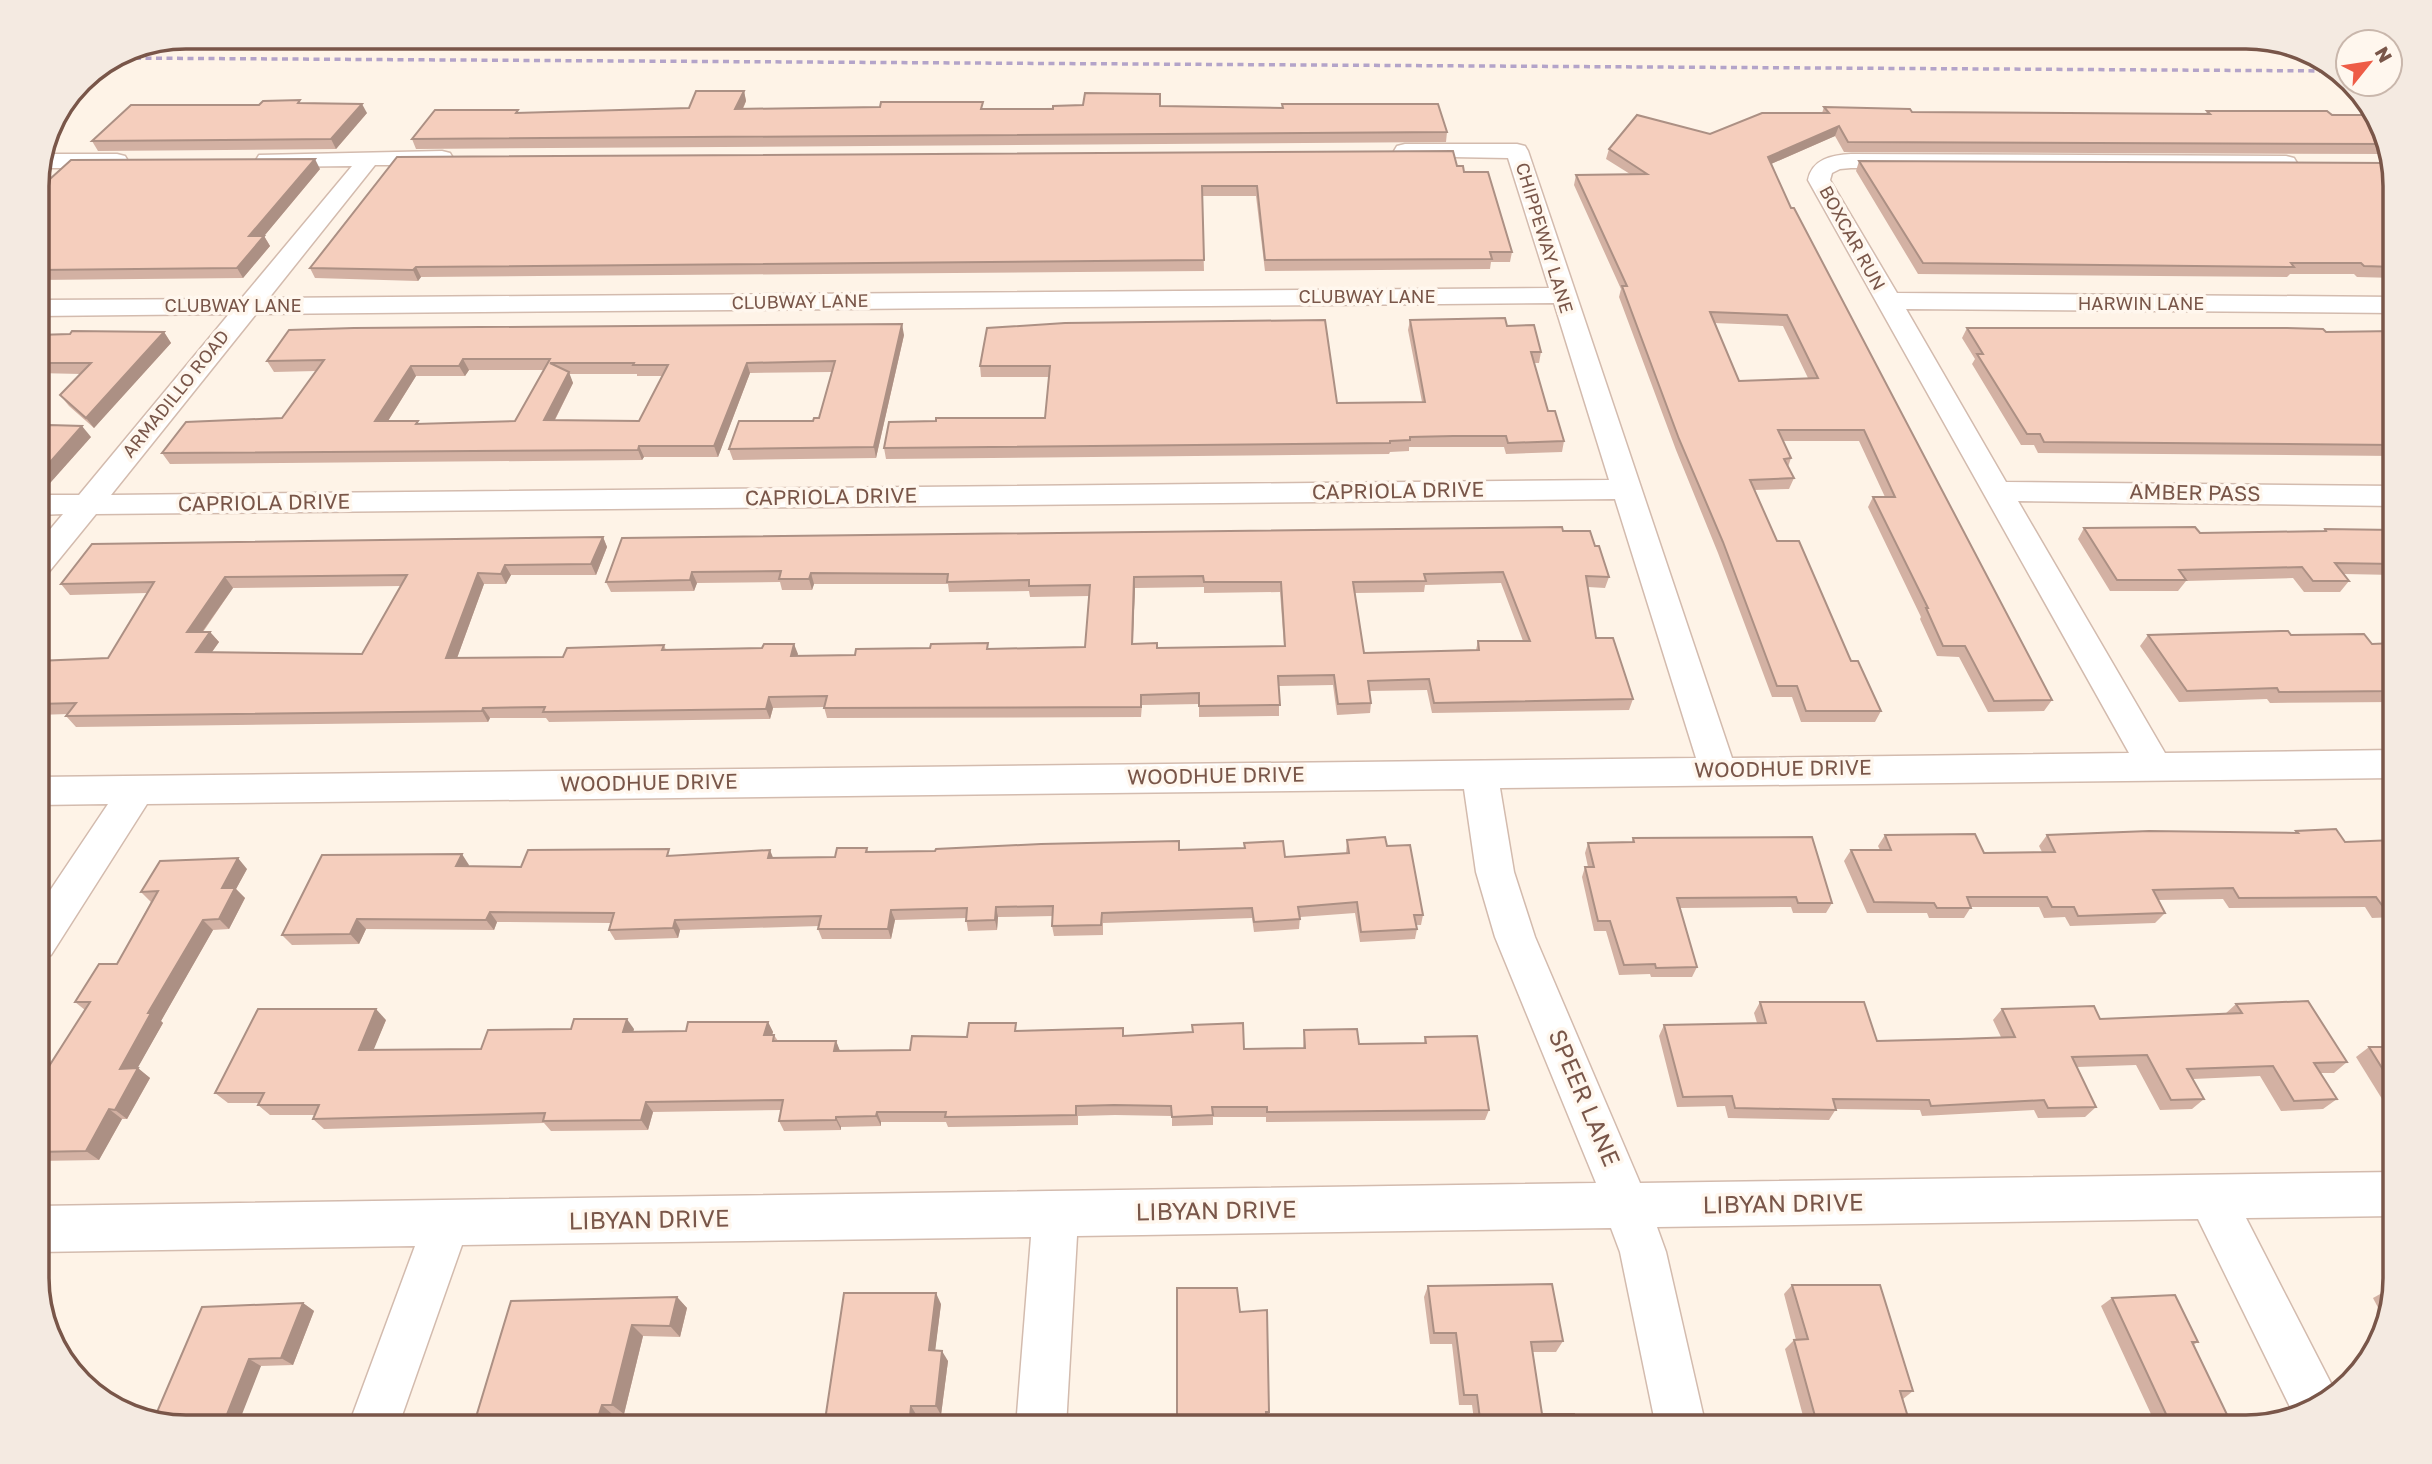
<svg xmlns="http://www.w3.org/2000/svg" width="2432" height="1464" font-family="'Golos Text',sans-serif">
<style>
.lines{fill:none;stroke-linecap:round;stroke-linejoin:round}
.minor-casing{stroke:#d3bbae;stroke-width:3}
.minor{fill:#fff;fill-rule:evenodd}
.rail{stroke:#b4a4c9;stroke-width:3.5;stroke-dasharray:6 4.5;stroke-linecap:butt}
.wall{fill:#d3b1a3;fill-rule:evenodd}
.shaded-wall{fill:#ac9084}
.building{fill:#f5cebd;stroke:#ac9084;stroke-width:2;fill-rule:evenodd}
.labels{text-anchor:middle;stroke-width:7;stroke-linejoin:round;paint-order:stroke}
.far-street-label{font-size:18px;fill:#795649;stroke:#fff7ee}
.street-label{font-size:21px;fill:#795649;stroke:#fff7ee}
.near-street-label{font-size:24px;fill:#795649;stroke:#fff7ee}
.rim{fill:none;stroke:#795649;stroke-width:3.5}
</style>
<rect width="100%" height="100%" fill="#fef3e7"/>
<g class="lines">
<g class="minor-casing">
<g id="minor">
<path d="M1405,144H1517L1525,146L1528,151L1732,758L2129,753L1808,180C1812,159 1832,155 1851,154L2286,156L2294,158L2297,163L2294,168H1851L1840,169L1832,173L1830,180L1897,293L2395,297V313L1906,309L2006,482L2395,486V506L2018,501L2165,753L2395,750V778L1500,788L1514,872L1535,937L1640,1183L2395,1172V1216L2246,1218L2336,1393L2321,1407L2294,1415L2198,1219L1657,1227L1666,1252L1706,1427H1656L1620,1252L1611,1228L1077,1236L1066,1427H1016L1031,1237L462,1245L398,1427H348L415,1246L37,1252V1206L1596,1183L1495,937L1476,872L1464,789L147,804L51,955L37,960V910L108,804L37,805V777L1696,758L1615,499L96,514L48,573L37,577V545L63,514L37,515V495H79L229,314L37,316V300L241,299L352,166L267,167L259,165L256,160L259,155L442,151L450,153L453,158L450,163L442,165H375L269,298L1549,288L1508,158L1397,156L1394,151L1397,146ZM1554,303L1609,480L111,495L256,314Z"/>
<path d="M42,154H117L125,156L128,161L125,166L117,168H41Z"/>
</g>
</g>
<use href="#minor" class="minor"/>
<path class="rail" d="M114,58L2335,71"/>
</g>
<g class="wall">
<path d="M1924,37H2016V38Z"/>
<path d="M744,91L746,101L743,109H984L1160,106L1447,132L1446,142L416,149L412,139L519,113L689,108Z"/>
<path d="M302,103L367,113L336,149L98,151L92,141L259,105Z"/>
<path d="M1824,107L1912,112L2206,114L2207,111L2376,115L2388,154L1844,152L1835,136L1771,164L1791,208L2052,700L2044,711L1988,712L1959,657L1937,656L1920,619L1921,617L1868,507L1873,497H1885L1859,441H1783L1791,458L1788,467L1794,478L1789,489L1754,490L1777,541L1851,661L1881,711L1875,722H1801L1792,697H1772L1718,553L1676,450L1619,297L1621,289L1574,185L1576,175L1630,174L1606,159L1609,149L1710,134L1822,113ZM1714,323L1783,326L1808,378L1739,381Z"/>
<path d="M397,157L1457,166L1464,172L1512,252L1510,262H1491L1490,269L1265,271L1256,196H1202L1204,271L421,277L418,281L315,278L310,268Z"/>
<path d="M1859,161L2395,176V278L2357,277L2354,274H2290L2287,277L1918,274L1856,171Z"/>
<path d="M320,169L264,236L270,246L243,278L37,280V179Z"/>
<path d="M1410,320L1507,326L1541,352L1539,363H1534L1548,411L1564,441L1562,452L1506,454L1504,447H1409V451L1390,452L1389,454L886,459L884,448L1045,418L1049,377H981L980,366L987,328L1337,403L1422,402L1408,330Z"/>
<path d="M1967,328L2326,332L2395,331V456L2038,453L2034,445H2021L1972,364L1975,359L1962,338Z"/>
<path d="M164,332L171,343L94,428L69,406L60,395L81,374L37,373V335Z"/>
<path d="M904,335L876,458L733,460L729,449L813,421L819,418L832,372L750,373L718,457H644L642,460L170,464L162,453L282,418L316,371L274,372L267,361ZM469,370H544L515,421L420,424L388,421L416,376H465ZM569,374H637V376H662L639,421L555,420L573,383Z"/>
<path d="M91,437L42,492L37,493V439Z"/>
<path d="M2084,528L2200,533L2323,531L2325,529L2395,530V575L2344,574L2349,581L2340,592H2304L2293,578L2186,581L2178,591H2110L2078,539Z"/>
<path d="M1563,531L1595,546L1609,577L1605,588L1588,587L1596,638L1633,699L1629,710L1432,713L1427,690L1369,691L1371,703L1370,713L1337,715L1333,685L1279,686V716L1199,717V704L1142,705L1141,717L827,718L824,707L773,708L770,719L549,722L546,718H490L488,722L76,727L66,716L68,714L37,715V661L108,658L147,593L70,595L61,584L603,537L607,547L596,575H511L506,584H484L457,658L563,657L664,645L666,650L762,648L794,644L797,656L855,655L989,649L1085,647L1089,596L1030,597L1029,591L949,592L948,584H814L812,590H782L780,582L697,583L694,591L611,592L606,582L622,538ZM1501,583L1523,641H1478L1476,650L1364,653L1355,593L1424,592L1425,585ZM401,586L362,654L212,652L219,642L210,632H203L233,588ZM1204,587V593L1280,592L1284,646L1157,648L1133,644L1135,588Z"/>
<path d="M2148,635H2291L2372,644L2395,643V702L2270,703L2267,699L2179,702L2140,646Z"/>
<path d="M2296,831L2345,842L2395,840V917L2372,918L2365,907L2229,908L2223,899L2158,900L2165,913L2155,923L2070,926L2065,917L2044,918L2039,907H1971L1964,918H1929L1927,913H1867L1844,861L1851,850H1880L1878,846L1885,835L1984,853L2042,852L2039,846L2047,835L2295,832Z"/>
<path d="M1633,838L1832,903L1826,913H1793L1791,907L1680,908L1697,967L1692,977H1651L1650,974L1619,975L1606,931H1594L1582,877L1585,867H1588L1585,853L1588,843L1632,842Z"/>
<path d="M1347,840L1387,846L1423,915L1421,925H1416L1417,929L1415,939L1360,942L1355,913L1300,917L1299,929L1254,932L1252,918L1103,923V935L1054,936L1052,926L1053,916L998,917L997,930L968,931L966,918L895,920L891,939H822L818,929L819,926L680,930L678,938L615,940L609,930L611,923L497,922L494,930L366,929L359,944L292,945L282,935L469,865L468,866L521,867L673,856L774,858L835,857L867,848L868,852L1179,850L1244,848V843L1285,857L1346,853Z"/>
<path d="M247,869L236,889L245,898L229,929L213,930L161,1021L163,1023L137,1068L150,1078L127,1119H122L99,1160L37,1161V1085L85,1010L75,1002L117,964L151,902L141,892Z"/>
<path d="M1760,1002L1877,1041L2001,1037L1993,1020L2002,1009L2100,1019L2225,1014L2236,1004L2347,1062L2334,1073H2320L2337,1099L2323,1109L2281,1111L2260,1076L2193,1079L2204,1099L2192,1109L2160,1110L2136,1065L2077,1067L2096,1107L2085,1117L2038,1118L2034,1110L1922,1116L1920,1110L1836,1109L1829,1120L1728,1118L1725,1106L1677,1107L1659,1036L1664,1025L1757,1023L1754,1013Z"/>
<path d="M386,1020L373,1050L481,1049L634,1029L633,1032L686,1031L768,1022L773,1032L772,1035H774L778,1041H836L840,1051L910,1050L967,1037L1018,1031L1124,1036L1244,1049L1303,1048L1304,1030L1359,1044L1424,1043L1425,1037L1489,1110L1485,1120L1266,1122V1117H1213V1125L1172,1126V1116L1115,1115L1078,1116V1125L948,1127L946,1122H881V1126L841,1127V1130L784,1131L779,1121L781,1110L653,1112L648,1130L551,1131L544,1123L324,1129L313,1119L315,1115H270L258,1105L259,1103H228L215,1093Z"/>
<path d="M2369,1047H2395V1107H2387L2356,1057Z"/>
<path d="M1792,1285L1913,1391L1903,1399L1911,1427H1806L1785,1349L1794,1340H1796L1784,1294Z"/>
<path d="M1428,1286L1563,1341L1556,1352H1533L1542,1414L1576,1427H1475L1472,1405H1459L1452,1344H1430L1424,1297Z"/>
<path d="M2391,1288H2393L2384,1319L2373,1298Z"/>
<path d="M677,1297L687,1308L680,1337L643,1336L624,1414L473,1427Z"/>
<path d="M2112,1298L2198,1342L2193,1345L2233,1427H2157L2101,1306Z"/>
<path d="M303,1303L314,1311L293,1365L261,1366L186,1427Z"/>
<path d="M941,1304L935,1350L948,1361L941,1415L917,1416L916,1427H824Z"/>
<path d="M1240,1312L1269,1412L1268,1422H1266Z"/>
</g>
<g class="shaded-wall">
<path d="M744,91L746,101L738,119L735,109Z"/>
<path d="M362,104L367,113L336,149L331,139Z"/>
<path d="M1839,126L1835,136L1764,167L1768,157Z"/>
<path d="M315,159L320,169L255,247L249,236Z"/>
<path d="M264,236L270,246L243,278L237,268Z"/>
<path d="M416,267L421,277L418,281L413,270Z"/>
<path d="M902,324L904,335L876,458L874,447Z"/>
<path d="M164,332L171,343L94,428L86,418Z"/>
<path d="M463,359L469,370L465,376L459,366Z"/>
<path d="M747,363L750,373L718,457L714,446Z"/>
<path d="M411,366L416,376L381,432L375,421Z"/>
<path d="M569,372L573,383L549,431L544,420Z"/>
<path d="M82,426L91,437L42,492L37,486V477Z"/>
<path d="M639,446L644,457L642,460L638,450Z"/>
<path d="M603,537L607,547L596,575L591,564Z"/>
<path d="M505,565L511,575L506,584L501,574Z"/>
<path d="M692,572L697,583L694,591L690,580Z"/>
<path d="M478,573L484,584L453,669L446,658Z"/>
<path d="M811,573L814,584L812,590L809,579Z"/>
<path d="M225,577L233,588L195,642L187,632Z"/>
<path d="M1134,577L1135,588L1132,655V644Z"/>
<path d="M210,632L219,642L204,663L196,652Z"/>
<path d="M794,644L798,654L795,667L791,656Z"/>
<path d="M769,697L773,708L770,719L766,709Z"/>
<path d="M483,708L490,718L488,722L482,711Z"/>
<path d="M770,850L774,860L768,858Z"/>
<path d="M462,854L469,865L464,877L456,866Z"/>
<path d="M238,858L247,869L236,889L245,898L229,929L219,919L222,888Z"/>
<path d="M996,907L998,917L997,930L995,920Z"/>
<path d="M891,910L895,920L891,939L888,929Z"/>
<path d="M490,912L497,922L494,930L486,920Z"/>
<path d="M357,919L366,929L359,944L350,934Z"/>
<path d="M203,920L213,930L161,1021L163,1023L132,1078L120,1069L148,1013Z"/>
<path d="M675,920L680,930L678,938L673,928Z"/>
<path d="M376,1009L386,1020L369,1061L359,1050Z"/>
<path d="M627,1019L634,1029L630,1043L623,1032Z"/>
<path d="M768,1022L773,1032L769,1045L764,1035Z"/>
<path d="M836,1041L840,1051H834Z"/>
<path d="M138,1068L150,1078L127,1119L115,1110Z"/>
<path d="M646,1102L653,1112L648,1130L641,1120Z"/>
<path d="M109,1109L122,1119L99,1160L86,1151Z"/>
<path d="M877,1112L881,1122V1126L876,1116Z"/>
<path d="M836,1117L841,1127V1130L836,1120Z"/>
<path d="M936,1293L941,1304L934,1360L929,1350Z"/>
<path d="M677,1297L687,1308L680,1337L670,1326Z"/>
<path d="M303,1303L314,1311L293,1365L281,1358Z"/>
<path d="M632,1325L643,1336L624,1414L612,1405Z"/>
<path d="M942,1351L948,1361L941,1415L936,1406Z"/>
<path d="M249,1359L261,1366L237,1427H222Z"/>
<path d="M602,1405L613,1415L610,1427H595Z"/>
<path d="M911,1406L917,1416L916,1427H909Z"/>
</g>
<g class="building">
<path d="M696,91H744L735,109L880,107L881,102H983L981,109H1053V106L1083,105L1085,93L1160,94V106L1283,108L1282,104H1438L1447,132L412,139L435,110H518L516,113L689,108Z"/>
<path d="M300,100L298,103L362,104L331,139L92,141L131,105H259L263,101Z"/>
<path d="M1824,107L1910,109L1912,112L2210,114L2207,111H2327L2332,115H2376L2385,144L1848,142L1839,126L1768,157L1791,208H1794L2052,700L1994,701L1965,646H1943L1926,608H1928L1873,497H1895L1864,430H1778L1791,458L1784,459L1794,478L1750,480L1777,541H1799L1851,661H1858L1881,711H1806L1797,686H1777L1723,542L1679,439L1622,286H1627L1576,175L1647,174L1609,149L1637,115L1710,134L1762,113H1829ZM1710,312L1787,315L1818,378L1739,381Z"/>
<path d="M1453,151L1457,166H1463L1464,172H1488L1512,252H1490L1492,259L1265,260L1257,186H1202L1204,260L416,267L413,270L310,268L397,157Z"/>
<path d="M315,159L249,236H264L237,268L37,270V179H50L71,160Z"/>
<path d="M1859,161L2391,163L2395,176V267L2364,266L2361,263H2291L2294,267L1923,263Z"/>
<path d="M1505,318L1507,326L1534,325L1541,352H1531L1548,411H1555L1564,441L1508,443L1506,436H1453L1410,437V440L1390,441V443L884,448L889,422L936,421V418H1045L1050,366H980L987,328L1065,323L1325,320L1337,403L1425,402L1410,320Z"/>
<path d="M902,324L874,447L729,449L739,421H813L814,418H819L835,361L747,363L714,446H639L638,450L162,453L186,422L282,418L324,360L267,361L289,330L354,328ZM463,359H550L515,421L416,424L418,421H375L411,366H459ZM550,363H634L633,365H668L639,421L544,420L569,372Z"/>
<path d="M1967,328H2287L2323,329L2326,332L2395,331V445L2044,442L2040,434H2027L1977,354H1983Z"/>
<path d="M72,331L164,332L86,418L60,395L91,363H37V335L70,334Z"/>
<path d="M49,425L82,426L37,477V439Z"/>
<path d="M1562,527L1563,531H1590L1595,546H1599L1609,577L1586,576L1596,638H1613L1633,699L1434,703L1429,679L1368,681L1371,703L1338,704L1334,675L1278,676L1280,705L1199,706V693L1141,695V707L824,708L827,696L769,697L766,709L543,712L545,707L483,708L482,711L66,716L76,703L37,704V661L108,658L154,582L61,584L92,544L603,537L591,564L505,565L501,574L478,573L446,658L563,657L567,648L664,645L662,650L762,648L764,644H794L791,656L855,655L856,649L930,648L931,644L988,643L987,649L1085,647L1090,585L1029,586V580L947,582L948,574L811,573L809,579H779L781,571L692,572L690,580L606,582L622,538ZM1503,572L1530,641H1478L1479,650L1364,653L1353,582L1426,581L1424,574ZM407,575L362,654L196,652L210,632H187L225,577ZM1203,576L1204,582H1281L1285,646L1157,648V643L1132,644L1134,577Z"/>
<path d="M2195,527L2200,533L2326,531L2325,529L2395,530V564L2335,563L2349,581H2313L2302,567L2179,570L2186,580H2117L2084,528Z"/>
<path d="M2281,631H2288L2291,635L2364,634L2372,644L2395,643V691L2279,692L2277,688L2187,691L2148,635Z"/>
<path d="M2336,829L2345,842L2395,840V907L2384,908L2376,897L2239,898L2233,888L2153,890L2165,913L2078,916L2074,907H2052L2047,897H1967L1971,908H1937L1934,903L1874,902L1851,850H1891L1885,835L1975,834L1984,853L2055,852L2047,835L2149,831L2298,833L2296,831Z"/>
<path d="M1385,837L1387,846L1410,845L1423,915H1414L1417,929L1361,932L1357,902L1298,907L1300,919L1254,922L1252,908L1102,913L1101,925L1052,926L1053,906L996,907L995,920L966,921L967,908L891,910L888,929H818L821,916L675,920L673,928L609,930L614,913L490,912L486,920L357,919L350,934L282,935L322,855L462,854L456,866L521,867L528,850L669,849L667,856L770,850L768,858L835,857L837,848H867L866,852L935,851L936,849L1041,844L1179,841V850L1245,848L1244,843L1283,841L1285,857L1349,853L1347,840Z"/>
<path d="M1812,837L1832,903H1798L1796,897L1677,898L1697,967L1656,968L1655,964L1624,965L1610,921H1598L1585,867H1594L1588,843L1634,842L1633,838Z"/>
<path d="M238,858L222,888H235L219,919L203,920L148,1013H151L120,1069L138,1068L115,1110L109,1109L86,1151L37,1152V1085L90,1002H75L99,964H117L158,891L141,892L160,861Z"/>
<path d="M2308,1001L2347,1062L2314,1063L2337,1099L2294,1101L2273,1066L2187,1069L2204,1099L2171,1100L2147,1055L2072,1057L2096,1107L2048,1108L2044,1100L1931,1106L1929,1100L1833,1099L1836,1110L1735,1108L1732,1096L1683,1097L1664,1025L1766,1023L1760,1002H1864L1877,1041L1958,1039L2015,1037L2002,1009L2094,1006L2100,1019L2242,1013L2236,1004Z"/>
<path d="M258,1009H376L359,1050L481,1049L488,1030L571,1029L574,1019H627L623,1032L686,1031L688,1022H768L764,1035H774L773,1041H836L834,1051L910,1050L912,1036L967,1037L969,1023H1016L1015,1031L1123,1028V1036L1193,1032L1192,1025L1243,1023L1244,1049L1305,1048L1304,1030L1357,1029L1359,1044L1426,1043L1425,1037L1477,1036L1489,1110L1267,1112V1107H1212L1213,1115L1172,1117L1171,1106L1114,1105L1076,1106V1115L945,1117L946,1112H877L876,1116L836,1117V1120L779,1121L783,1100L646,1102L641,1120L543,1121L545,1113L313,1119L319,1105H258L264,1093H215Z"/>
<path d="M2369,1047H2395V1089Z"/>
<path d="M1552,1284L1563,1341L1531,1342L1542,1414H1574L1576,1427H1481L1477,1395H1464L1456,1333H1434L1428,1286Z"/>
<path d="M1792,1285H1880L1913,1391H1900L1911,1427H1818L1794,1340L1808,1339Z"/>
<path d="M1177,1288H1237L1240,1312L1267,1310L1269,1412H1266L1267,1427H1177Z"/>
<path d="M844,1293H936L929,1350L942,1351L936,1406H911L909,1427H824Z"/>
<path d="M2175,1295L2198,1342H2192L2233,1427H2172L2112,1298Z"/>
<path d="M677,1297L670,1326L632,1325L612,1405H602L595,1427H473L511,1301Z"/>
<path d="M303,1303L281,1358L249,1359L222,1427H186L154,1419L202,1307Z"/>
</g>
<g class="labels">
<g class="far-street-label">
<text transform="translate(1544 238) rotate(73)" y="6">CHIPPEWAY LANE</text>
<text transform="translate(1852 238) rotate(61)" y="6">BOXCAR RUN</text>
<text x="1367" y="303">CLUBWAY LANE</text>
<text transform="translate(800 302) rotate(-1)" y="6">CLUBWAY LANE</text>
<text x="2141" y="310">HARWIN LANE</text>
<text x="233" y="312">CLUBWAY LANE</text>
<text transform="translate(176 394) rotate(-51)" y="6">ARMADILLO ROAD</text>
</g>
<g class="street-label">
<text transform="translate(1398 491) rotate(-1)" y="7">CAPRIOLA DRIVE</text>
<text transform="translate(2195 493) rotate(1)" y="7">AMBER PASS</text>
<text transform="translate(831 497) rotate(-1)" y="7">CAPRIOLA DRIVE</text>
<text transform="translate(264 503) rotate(-1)" y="7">CAPRIOLA DRIVE</text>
<text transform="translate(1783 769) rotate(-1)" y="7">WOODHUE DRIVE</text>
<text transform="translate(1216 776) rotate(-1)" y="7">WOODHUE DRIVE</text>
<text transform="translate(649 783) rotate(-1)" y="7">WOODHUE DRIVE</text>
</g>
<g class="near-street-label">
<text transform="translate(1584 1098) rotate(67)" y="8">SPEER LANE</text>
<text transform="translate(1783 1204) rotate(-1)" y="8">LIBYAN DRIVE</text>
<text transform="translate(1216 1211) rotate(-1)" y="8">LIBYAN DRIVE</text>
<text transform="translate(649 1220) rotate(-1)" y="8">LIBYAN DRIVE</text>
</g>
</g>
<path d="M0 0H2432V1464H0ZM186 49H2246A137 137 0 0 1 2383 186V1278A137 137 0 0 1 2246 1415H186A137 137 0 0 1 49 1278V186A137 137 0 0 1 186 49Z" fill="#f4eae1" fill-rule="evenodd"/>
<path class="rim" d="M186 49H2246A137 137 0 0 1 2383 186V1278A137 137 0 0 1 2246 1415H186A137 137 0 0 1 49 1278V186A137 137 0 0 1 186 49Z"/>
<g transform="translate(2369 63) rotate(60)"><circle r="33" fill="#fff7ee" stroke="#c9b7ac" stroke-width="2"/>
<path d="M0-5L12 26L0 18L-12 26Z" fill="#ee5c46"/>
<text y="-10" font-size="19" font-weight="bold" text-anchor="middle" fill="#795649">N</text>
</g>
</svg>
